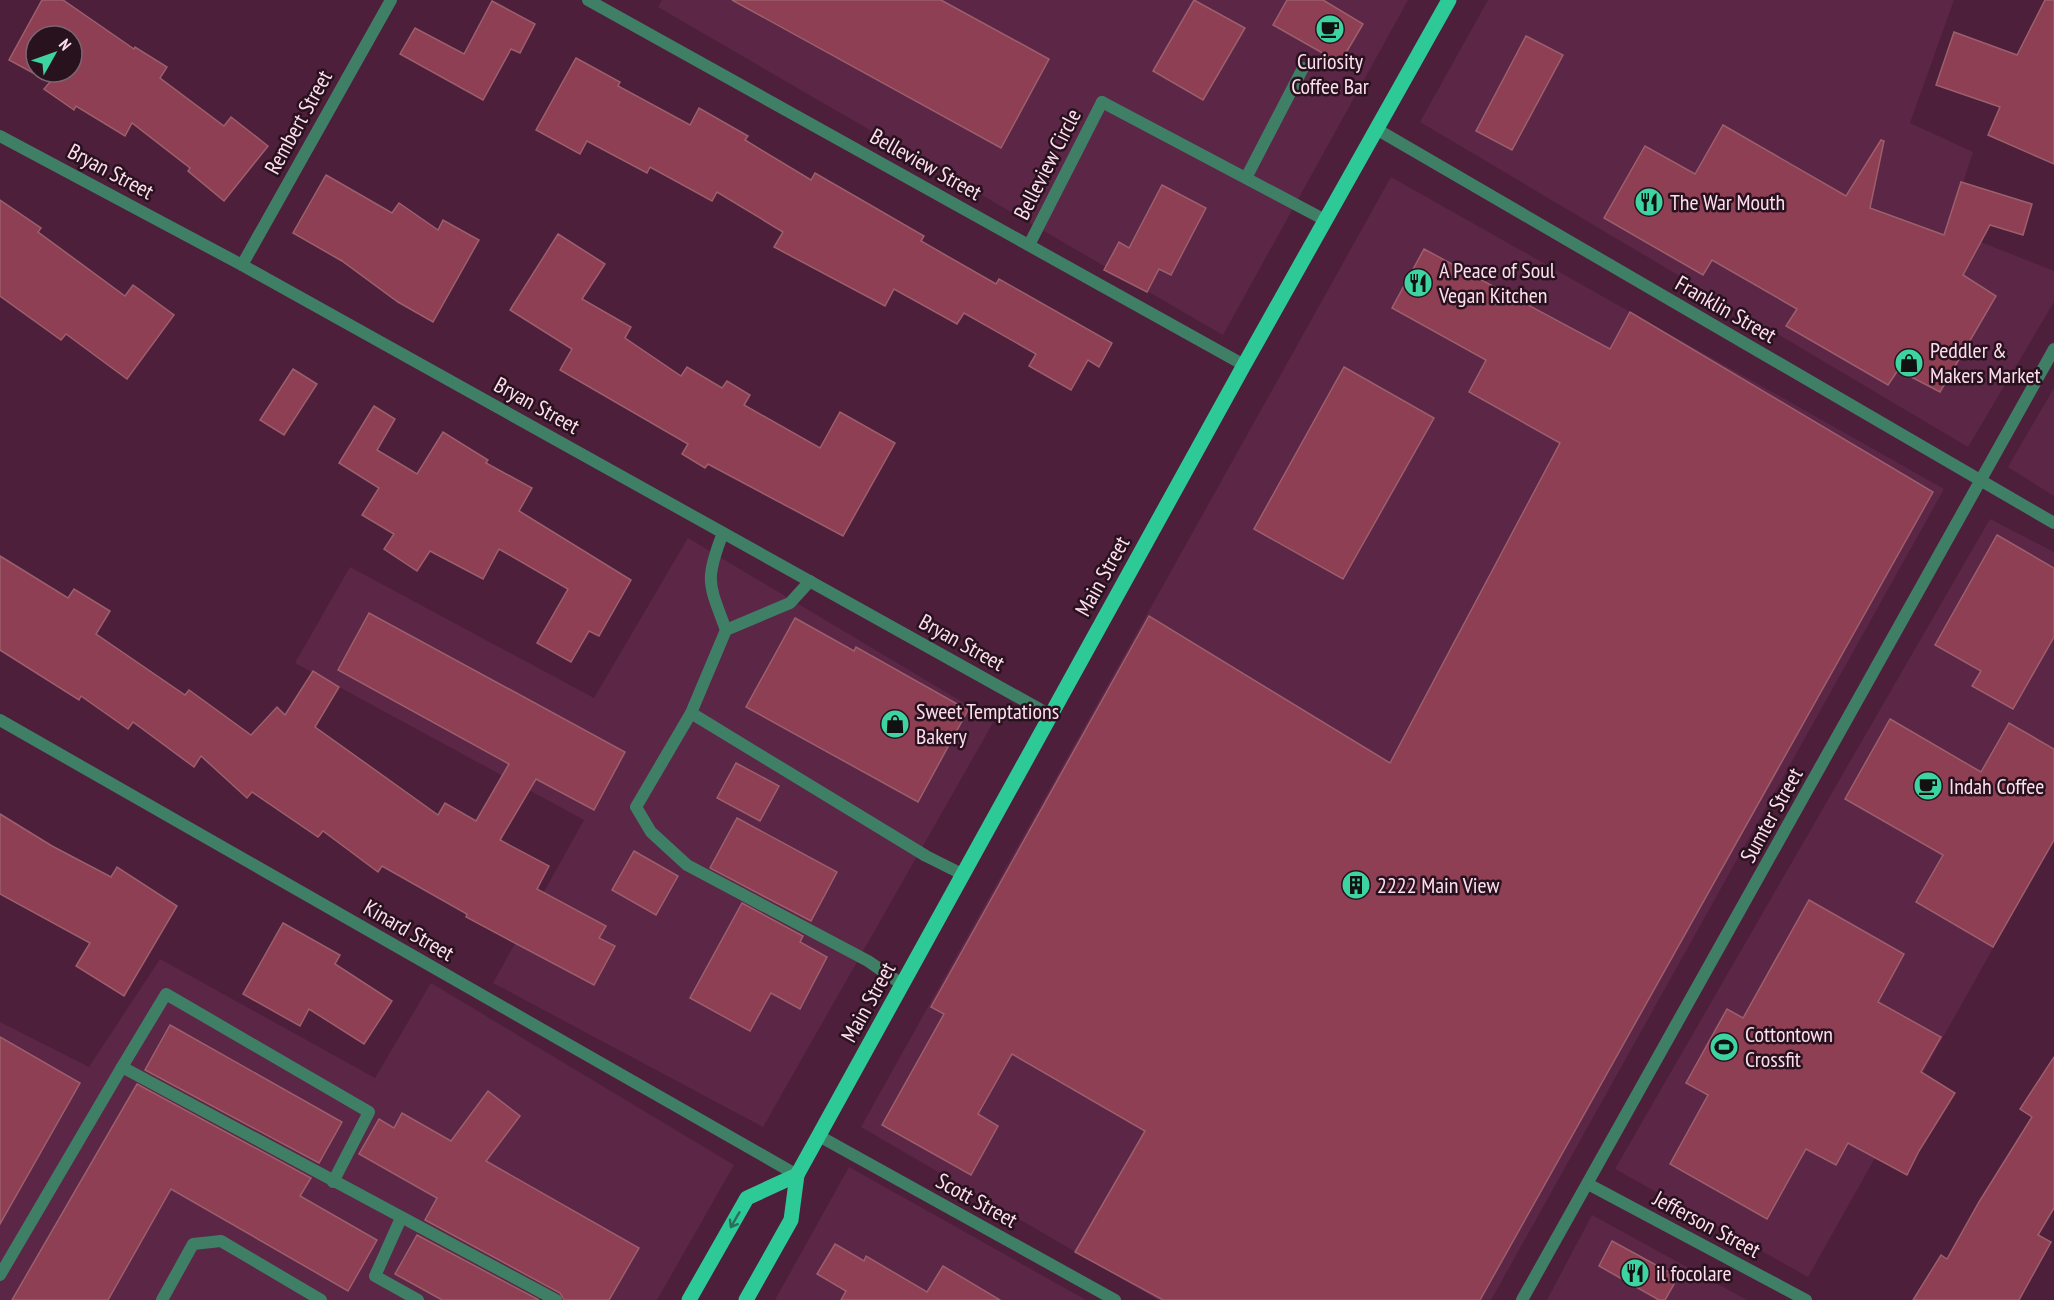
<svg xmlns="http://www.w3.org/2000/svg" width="2054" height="1300" font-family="'PT Sans Narrow',sans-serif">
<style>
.built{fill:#5c2646}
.building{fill:#8f3f53;stroke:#9c5f6c;stroke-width:1.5;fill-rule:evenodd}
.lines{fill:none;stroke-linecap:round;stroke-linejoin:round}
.service{stroke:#3f7f66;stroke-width:12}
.minor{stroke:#3f7f66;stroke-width:12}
.primary{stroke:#2dca98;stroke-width:15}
.oneway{stroke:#2a6e5b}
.labels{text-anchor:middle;stroke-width:5;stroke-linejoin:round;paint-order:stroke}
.poi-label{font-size:22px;fill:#fedeee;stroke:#27121e;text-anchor:start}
.street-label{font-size:22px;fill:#fedeee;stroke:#27121e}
</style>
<rect width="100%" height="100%" fill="#4e1f3b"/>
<g class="built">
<path d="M662,0H1408L1223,335L658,7Z"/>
<path d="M1488,0H1954L1910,123L1973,152L1948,229L2054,271V302L1968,447L1420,122Z"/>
<path d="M1391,177L1944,489L1491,1300H1158L861,1127Z"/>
<path d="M2054,388V496L2008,467Z"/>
<path d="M1990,519L2054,552V840L1808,1277L1615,1169Z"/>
<path d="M688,538L994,721L763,1127L493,983L584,820L295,663L350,567L594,698Z"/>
<path d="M160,959L375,1078L431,983L734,1165L657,1300H0V1022L89,1067Z"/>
<path d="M849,1167L1086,1300H775Z"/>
<path d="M1592,1215L1747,1300H1547Z"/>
</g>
<g class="building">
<path d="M42,0H63L134,49L135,47L167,67L160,78L224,126L231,117L268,146L224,201L188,171L190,168L132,123L125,136L76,106L74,110L44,89L50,82L9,60ZM36,36H72V72H36Z"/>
<path d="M732,0H941L1049,59L1001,148Z"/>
<path d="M1194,0L1245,28L1203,100L1153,71Z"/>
<path d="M1287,0H1323L1363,24L1340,63L1273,25Z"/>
<path d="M2045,0H2054V164L1988,135L2000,107L1936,85L1954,32L2017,55Z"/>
<path d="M492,1L535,24L520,53L511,49L483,100L400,54L415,28L464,54Z"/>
<path d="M1526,36L1563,55L1512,150L1476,131Z"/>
<path d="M576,58L620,82L618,86L690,125L699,108L748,136L745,140L811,180L815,173L924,236L921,241L996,284L999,279L1112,343L1099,367L1088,360L1071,390L1029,366L1036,354L964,313L957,324L894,289L885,306L774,247L783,232L717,192L712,201L650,167L647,173L587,141L580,154L536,130Z"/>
<path d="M1723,125L1846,196L1881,140L1884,141L1870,208L1944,235L1961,182L2032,204L2023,235L1990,225L1963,275L1996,296L1940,392L1898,370L1888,385L1786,326L1797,309L1712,260L1703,275L1604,218L1645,146L1695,174Z"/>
<path d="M326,175L392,213L399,203L438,230L443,220L479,240L433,322L398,302L342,261L293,233Z"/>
<path d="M1162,185L1206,208L1171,275L1159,269L1147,292L1104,270L1119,242L1129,248Z"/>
<path d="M0,200L41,228L38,232L125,296L133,285L174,315L127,379L66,334L61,340L0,296Z"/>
<path d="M558,234L605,264L582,299L631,327L625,338L681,376L687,367L722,388L727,381L750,395L744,405L820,448L840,412L895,443L843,536L708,464L705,468L682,454L688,444L560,370L572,349L510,310Z"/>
<path d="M1424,249L1610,349L1630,312L1933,492L1480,1300H1163L1075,1252L1145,1131L1012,1054L978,1114L998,1126L971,1175L882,1125L944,1014L931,1007L1149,616L1390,763L1560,443L1469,392L1486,360L1392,308Z"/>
<path d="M1344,367L1434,418L1343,579L1254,529Z"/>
<path d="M293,369L317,384L284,435L260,420Z"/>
<path d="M374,406L395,419L377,450L417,474L443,432L488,460L486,463L532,488L519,511L631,580L599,636L589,631L571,662L537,643L568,589L499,549L483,579L430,551L417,571L384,549L394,534L362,515L379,488L339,463Z"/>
<path d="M1997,535L2054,568V637L2013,709L1972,686L1981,671L1935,645Z"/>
<path d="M0,556L68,598L74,589L110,611L96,634L185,695L189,690L251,735L277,707L285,715L313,671L339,687L315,727L438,815L445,803L476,821L509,764L338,670L369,613L625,752L594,810L536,779L500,840L549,866L537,889L606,926L599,938L615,946L594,985L466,917L467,914L382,866L378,872L323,831L318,837L252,792L247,798L201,756L194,767L133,722L128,729L81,696L79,700L0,650Z"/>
<path d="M795,618L854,651L856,647L968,710L918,802L746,707Z"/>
<path d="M1890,719L1981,772L2009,723L2054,749V840L1993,947L1916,902L1943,855L1845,799Z"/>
<path d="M736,763L779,786L760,821L717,798Z"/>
<path d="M0,814L52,846L111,877L117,867L177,906L124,996L76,966L90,943L0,894Z"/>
<path d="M737,818L837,872L811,921L710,868Z"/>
<path d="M634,851L678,876L656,915L612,890Z"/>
<path d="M1809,900L1904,954L1878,1002L1941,1037L1921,1072L1955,1093L1919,1151L1907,1175L1848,1143L1836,1165L1806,1149L1767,1219L1670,1164L1708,1095L1686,1083L1727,1009L1743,1018Z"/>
<path d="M742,903L803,936L800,942L827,957L800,1009L771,993L750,1031L690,998Z"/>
<path d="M283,923L340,955L335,964L392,1001L364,1044L309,1009L300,1026L243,994Z"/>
<path d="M170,1025L342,1122L319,1163L145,1070Z"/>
<path d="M0,1037L80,1083L0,1224Z"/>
<path d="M2054,1057V1208L2038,1235L2051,1242L2019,1300H1913L1941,1255L1947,1259L1979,1202L2032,1117L2020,1109Z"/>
<path d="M137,1084L311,1178L300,1196L377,1240L348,1291L171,1189L108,1300H12Z"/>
<path d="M488,1091L520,1116L486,1161L639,1248L609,1300H564L560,1293L425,1220L437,1198L359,1154L379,1119L394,1128L402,1113L451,1141Z"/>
<path d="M417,1235L539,1300H442L395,1274Z"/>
<path d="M1612,1241L1678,1277L1665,1300H1659L1599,1266Z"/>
<path d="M835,1244L864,1261L866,1256L927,1292L943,1266L1000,1300H841L846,1291L817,1274Z"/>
</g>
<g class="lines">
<g class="service">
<path d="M1102,102L1325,220"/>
<path d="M1246,178L1303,68"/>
<path d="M723,533C704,581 709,584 726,630"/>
<path d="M810,581L790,603L726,630L691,713L636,807L651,832L687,865L868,961L903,985"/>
<path d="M691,713L926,856L964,875"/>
<path d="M122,1067L166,994L369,1112L333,1182"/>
<path d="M401,1218L375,1276L418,1300"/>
<path d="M0,1275L122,1067L556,1300"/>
<path d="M162,1300L193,1244L221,1241L321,1300"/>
</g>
<g class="minor">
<path d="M588,0L1244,365"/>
<path d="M1378,130L2054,523"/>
<path d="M0,136L242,265L1052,716"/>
<path d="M1029,245L1102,102"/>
<path d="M242,265L391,0"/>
<path d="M0,720L797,1175"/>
<path d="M819,1136L1115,1300"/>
<path d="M1588,1184L1806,1300"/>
<path d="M1522,1300L2054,349"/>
</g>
<g class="primary">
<path d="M689,1300L747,1198L797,1175"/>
<path d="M746,1300L791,1220L797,1175L1244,365L1449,0"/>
</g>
</g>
<defs><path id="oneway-shaft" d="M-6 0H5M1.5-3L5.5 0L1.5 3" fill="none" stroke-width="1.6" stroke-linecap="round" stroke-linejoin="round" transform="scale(1.5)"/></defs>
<use class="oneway" href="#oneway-shaft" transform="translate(735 1220) rotate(120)"/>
<defs>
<g id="cafe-disc" transform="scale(1.5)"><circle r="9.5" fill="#3ed4a2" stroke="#27121e"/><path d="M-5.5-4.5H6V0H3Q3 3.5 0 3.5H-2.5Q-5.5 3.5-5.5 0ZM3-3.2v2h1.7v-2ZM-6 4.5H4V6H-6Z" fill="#111"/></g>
<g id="restaurant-disc" transform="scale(1.5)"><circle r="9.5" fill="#3ed4a2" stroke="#27121e"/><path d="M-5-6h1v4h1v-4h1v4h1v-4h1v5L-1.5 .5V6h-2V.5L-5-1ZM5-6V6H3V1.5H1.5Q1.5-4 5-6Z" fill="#111"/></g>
<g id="shop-disc" transform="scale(1.5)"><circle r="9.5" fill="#3ed4a2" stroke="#27121e"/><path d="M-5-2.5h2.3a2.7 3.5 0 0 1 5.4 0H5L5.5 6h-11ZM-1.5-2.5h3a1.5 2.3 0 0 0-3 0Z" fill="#111"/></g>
<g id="building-disc" transform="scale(1.5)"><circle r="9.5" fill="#3ed4a2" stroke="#27121e"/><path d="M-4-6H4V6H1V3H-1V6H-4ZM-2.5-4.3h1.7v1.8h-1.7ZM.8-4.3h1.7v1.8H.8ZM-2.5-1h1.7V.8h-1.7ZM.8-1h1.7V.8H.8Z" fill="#111"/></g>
<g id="stadium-disc" transform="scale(1.5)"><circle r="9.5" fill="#3ed4a2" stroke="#27121e"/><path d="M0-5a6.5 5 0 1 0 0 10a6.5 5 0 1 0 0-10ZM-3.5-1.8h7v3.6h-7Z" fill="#111"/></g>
</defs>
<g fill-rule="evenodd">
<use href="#cafe-disc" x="1330" y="29"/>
<use href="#restaurant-disc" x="1649" y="202"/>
<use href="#restaurant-disc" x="1418" y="283"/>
<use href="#shop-disc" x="1909" y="363"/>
<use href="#shop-disc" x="895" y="724"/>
<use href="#cafe-disc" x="1928" y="786"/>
<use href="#building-disc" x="1356" y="885"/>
<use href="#stadium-disc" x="1724" y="1047"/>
<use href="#restaurant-disc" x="1635" y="1273"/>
</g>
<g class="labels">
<g class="poi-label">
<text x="1330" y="69" text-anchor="middle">Curiosity<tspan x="1330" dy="25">Coffee Bar</tspan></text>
<text x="1670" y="210">The War Mouth</text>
<text x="1439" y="278">A Peace of Soul<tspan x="1439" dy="25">Vegan Kitchen</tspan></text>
<text x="1930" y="358">Peddler &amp;<tspan x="1930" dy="25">Makers Market</tspan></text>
<text x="916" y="719">Sweet Temptations<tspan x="916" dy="25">Bakery</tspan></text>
<text x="1949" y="794">Indah Coffee</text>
<text x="1377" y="893">2222 Main View</text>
<text x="1745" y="1042">Cottontown<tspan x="1745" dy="25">Crossfit</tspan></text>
<text x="1656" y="1281">il focolare</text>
</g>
<g class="street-label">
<text transform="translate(298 122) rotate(-61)" y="8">Rembert Street</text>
<text transform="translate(926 164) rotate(29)" y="8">Belleview Street</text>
<text transform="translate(1047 164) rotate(-63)" y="8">Belleview Circle</text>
<text transform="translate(111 171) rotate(28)" y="8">Bryan Street</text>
<text transform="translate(1726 309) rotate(30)" y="8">Franklin Street</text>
<text transform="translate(537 405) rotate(29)" y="8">Bryan Street</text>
<text transform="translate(1102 576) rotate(-61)" y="8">Main Street</text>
<text transform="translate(962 642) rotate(29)" y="8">Bryan Street</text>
<text transform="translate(1771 815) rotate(-61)" y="8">Sumter Street</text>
<text transform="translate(409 930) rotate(30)" y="8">Kinard Street</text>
<text transform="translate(868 1002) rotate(-61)" y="8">Main Street</text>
<text transform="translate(977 1200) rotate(29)" y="8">Scott Street</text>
<text transform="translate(1707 1224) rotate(28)" y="8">Jefferson Street</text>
</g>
</g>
<g transform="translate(54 54) rotate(50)"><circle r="28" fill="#27121e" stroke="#7d6471" stroke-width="1.5"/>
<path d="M0-4.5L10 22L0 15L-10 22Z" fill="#3ed4a2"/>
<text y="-9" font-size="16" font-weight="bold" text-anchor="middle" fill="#fedeee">N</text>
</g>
</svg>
